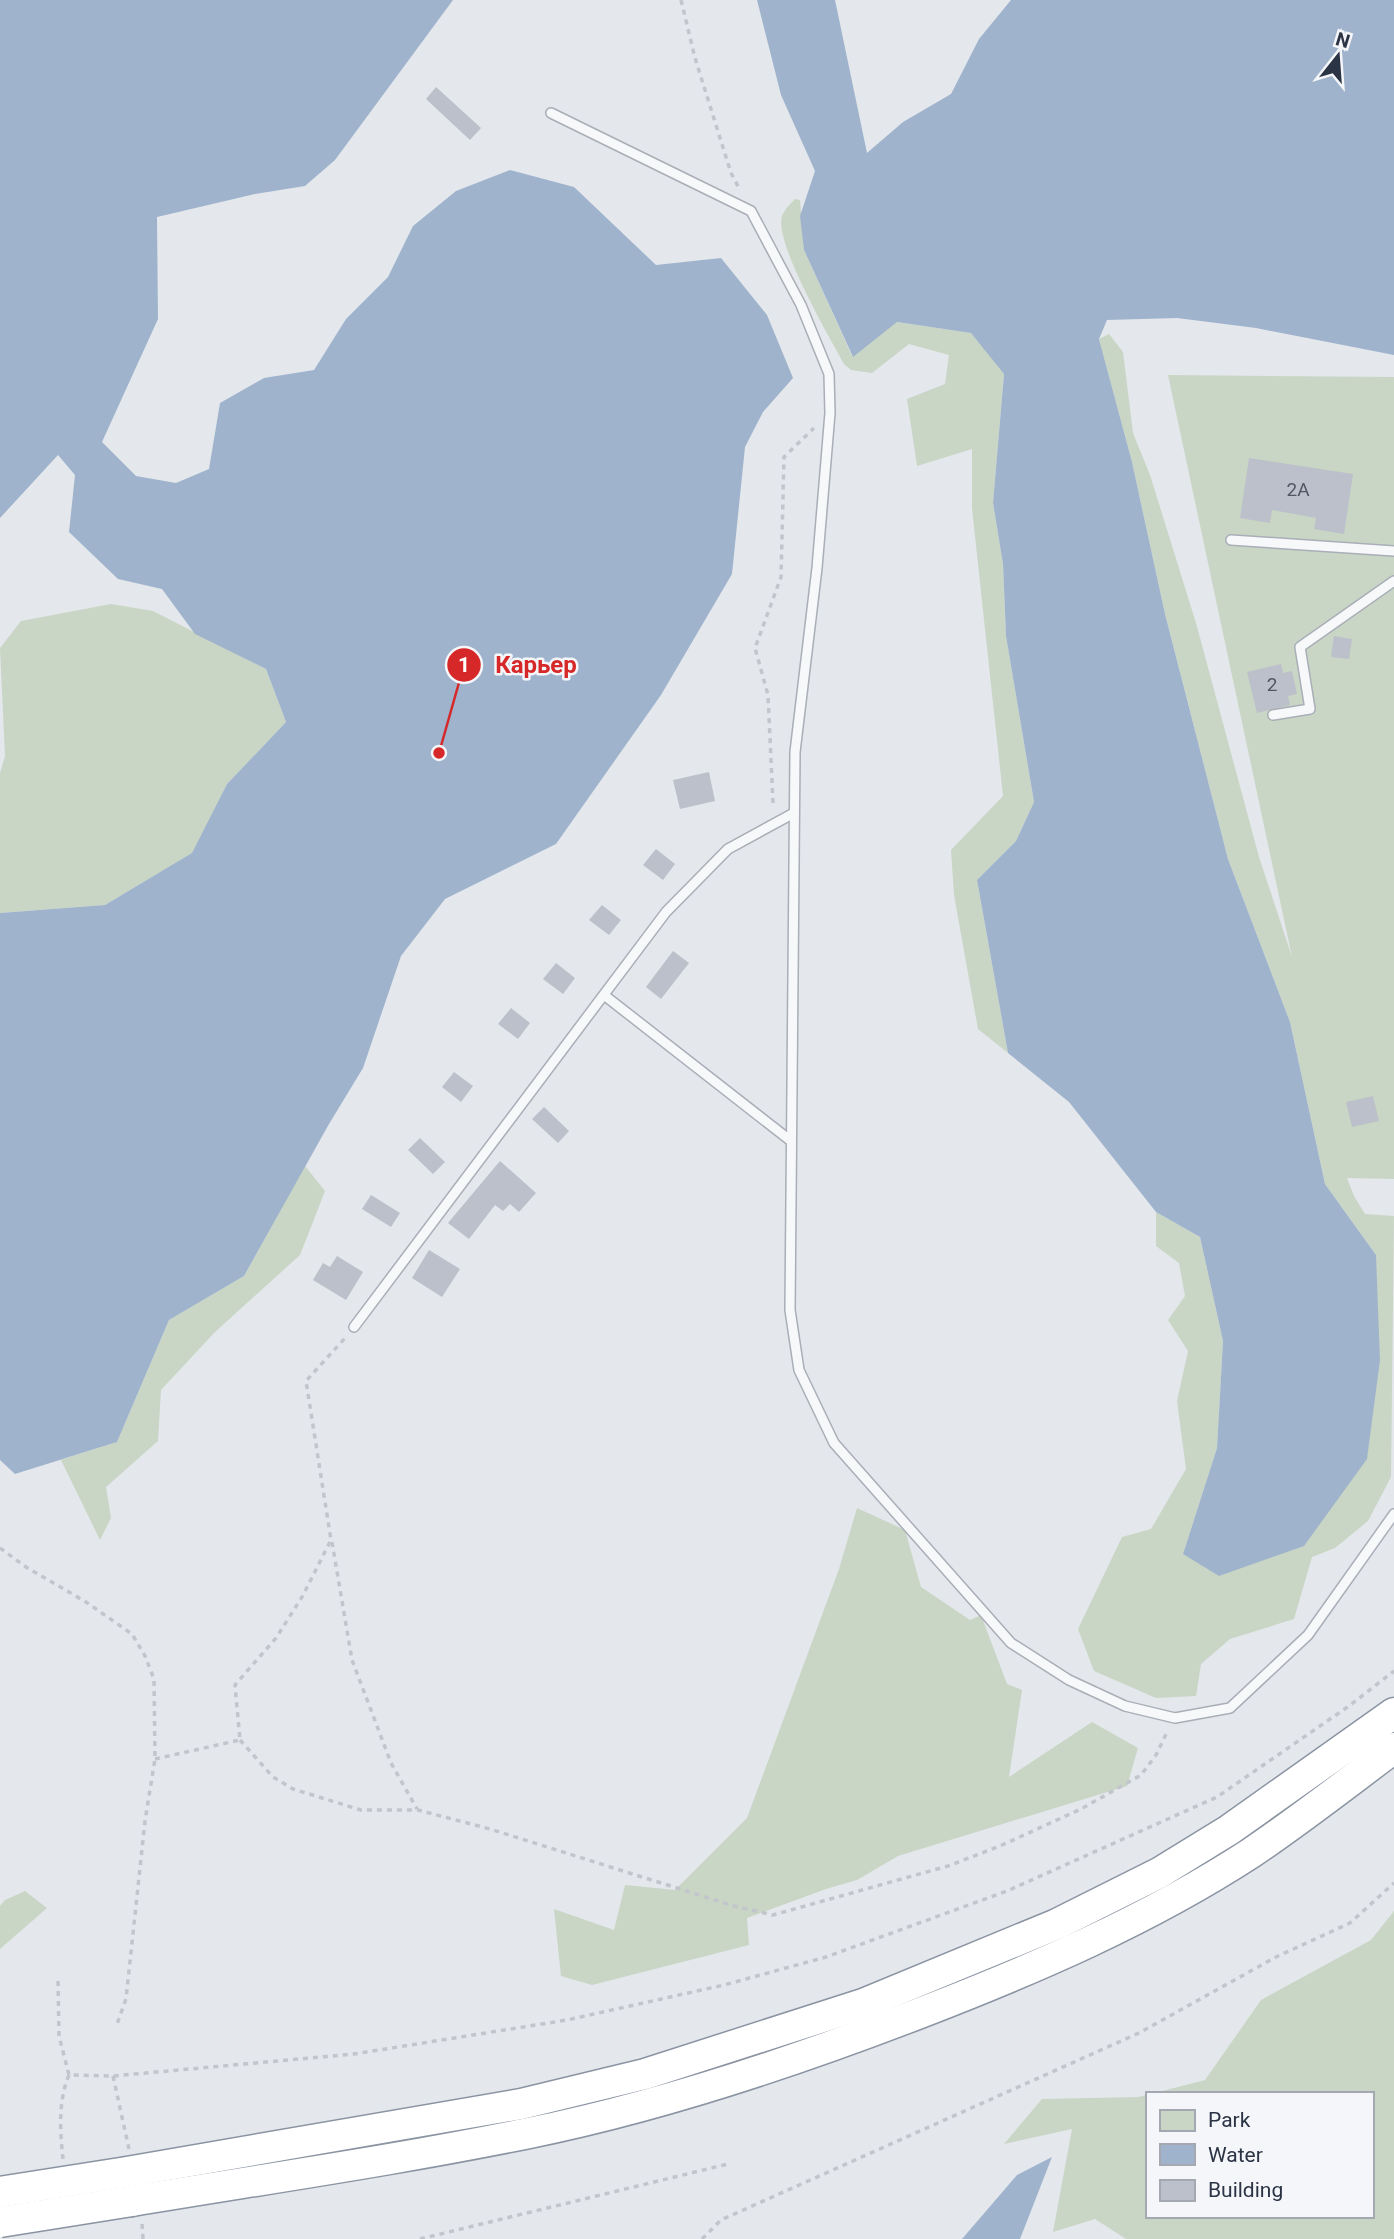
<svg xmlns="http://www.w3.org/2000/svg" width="1394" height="2239" font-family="Roboto,sans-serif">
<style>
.green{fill:#c9d6c5}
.water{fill:#9fb4cc}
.building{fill:#bbc0ca}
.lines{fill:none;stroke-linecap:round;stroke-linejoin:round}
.service-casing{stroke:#a9aeb7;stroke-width:12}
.trunk-casing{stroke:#8b94a3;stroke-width:33}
.path{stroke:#c2c5cb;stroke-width:3.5;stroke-dasharray:5 5;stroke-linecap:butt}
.service{stroke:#f7f8fa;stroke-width:9}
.trunk{stroke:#fff;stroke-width:30}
.trunk-bridge-casing{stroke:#8b94a3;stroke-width:33;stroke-linecap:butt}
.trunk-bridge{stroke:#fff;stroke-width:30}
.labels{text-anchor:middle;stroke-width:5;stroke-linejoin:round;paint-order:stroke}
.number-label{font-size:19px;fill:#4f5766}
.leader{fill:none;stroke:#d62828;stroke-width:2.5}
.callout-dot{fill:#d62828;stroke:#f4f6f9;stroke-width:2.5}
.mark-label{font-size:21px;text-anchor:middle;font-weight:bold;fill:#fff}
.callout-label{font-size:24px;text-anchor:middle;font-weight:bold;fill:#d62828;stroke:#f4f6f9;stroke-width:5;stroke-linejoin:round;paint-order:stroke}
</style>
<rect width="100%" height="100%" fill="#e4e7ec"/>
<g class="green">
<path d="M795,199L800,200L804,250L852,356L896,322L972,333L1004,374L993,503L1003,564L1006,636L1034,802L1016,841L977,880L1008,1053L978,1029L954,895L951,850L1003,796L972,508V449L917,466L907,399L945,384L949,355L909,344L872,373L851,370L844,364C830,338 774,243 782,216C784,210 791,203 795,199Z"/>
<path d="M1109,334L1123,352L1133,433L1150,475L1196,623L1259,857L1292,957L1168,375L1394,377V1179L1347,1178L1354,1196L1365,1214L1394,1216L1391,1477L1368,1521L1335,1548L1312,1557L1294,1619L1230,1639L1201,1664L1196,1696L1156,1698L1094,1671L1078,1629L1122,1537L1151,1529L1186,1469L1177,1401L1188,1351L1168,1320L1185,1296L1179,1263L1156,1246V1212L1200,1237L1223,1341L1217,1448L1183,1554L1376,1255L1325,1184L1290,1022L1228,859L1165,614L1132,462L1099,339Z"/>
<path d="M111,604L153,611L266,669L286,722L227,784L193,853L105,905L0,913V773L5,756L0,648L21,621Z"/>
<path d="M305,1166L325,1191L300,1255L215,1332L161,1390L158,1441L106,1487L111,1518L100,1540L61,1460L117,1442L169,1320L244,1276Z"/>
<path d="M857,1508L905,1530L921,1587L970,1620L981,1615L1007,1684L1022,1690L1009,1777L1092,1722L1138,1748L1127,1786L898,1856L857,1880L826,1889L747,1918L749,1945L592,1985L561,1976L554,1909L614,1930L625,1885L675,1890L747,1818L839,1569Z"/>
<path d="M25,1891L47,1908L0,1949V1906L5,1900Z"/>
<path d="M1394,1911V2239H1126L1095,2219L1053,2232L1072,2129L1004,2144L1042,2099L1138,2097L1147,2095V2216H1371V2094H1151L1205,2080L1261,2000L1371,1940Z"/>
</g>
<g class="water">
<path d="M0,0H453L335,160L305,186L255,194L157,217L158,319L102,442L136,476L176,483L209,469L220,403L264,378L314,370L346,319L388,277L413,226L456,191L510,170L574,187L656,265L721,258L767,315L793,378L763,412L745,447L732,574L661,695L556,844L445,899L401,956L363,1068L329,1124L244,1276L169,1320L117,1442L15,1474L0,1460V913L105,905L192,853L227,784L286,722L266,669L195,634L162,589L118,579L69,532L75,475L58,455L0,518Z"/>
<path d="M757,0H835L867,153L903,122L951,94L979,39L1011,0H1394V355L1256,328L1177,318L1107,320L1099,339L1132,462L1165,614L1228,859L1290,1022L1325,1184L1376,1255L1380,1360L1367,1459L1304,1546L1219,1576L1183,1554L1217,1448L1223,1341L1200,1237L1156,1212L1069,1102L1008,1053L977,880L1016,841L1034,802L1006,636L1003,564L993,503L1004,374L971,333L897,322L853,357L804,250L800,216L815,171L781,95Z"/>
<path d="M1052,2157L1020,2239H962L1017,2175Z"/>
</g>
<g class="building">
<path d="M436,87L481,128L470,140L426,99Z"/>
<path d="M1249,458L1353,474L1344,534L1314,529L1316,518L1272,510L1270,523L1240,518Z"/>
<path d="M1334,636L1352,639L1349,659L1331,657Z"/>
<path d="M1281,664L1283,673L1292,671L1297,694L1288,696L1290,705L1257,713L1247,672Z"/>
<path d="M709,772L715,801L680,809L673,780Z"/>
<path d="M656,849L675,864L663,880L643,865Z"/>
<path d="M602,905L621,920L609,935L589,920Z"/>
<path d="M673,951L689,963L661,999L646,987Z"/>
<path d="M556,963L575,978L563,994L543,979Z"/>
<path d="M511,1008L530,1023L518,1039L498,1024Z"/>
<path d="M454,1072L473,1086L461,1102L442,1087Z"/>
<path d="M1373,1096L1379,1121L1352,1127L1346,1102Z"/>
<path d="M544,1107L569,1131L558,1143L532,1119Z"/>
<path d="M420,1138L445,1162L433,1174L408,1150Z"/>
<path d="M500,1161L536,1193L519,1212L510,1204L503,1211L495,1205L469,1239L448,1223Z"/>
<path d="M371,1195L400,1213L391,1227L362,1209Z"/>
<path d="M429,1250L460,1269L442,1297L412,1278Z"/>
<path d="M337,1256L363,1272L346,1300L313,1280L323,1263L330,1267Z"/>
</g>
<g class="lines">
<g class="service-casing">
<g id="service">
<path d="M551,113L751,211L801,305L829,374L830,413L817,568L795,752L790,1310L799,1370L834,1443L1011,1643L1069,1680L1125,1706L1175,1718L1230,1708L1308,1635L1394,1514"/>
<path d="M1231,540L1394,551"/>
<path d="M1273,715L1310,709L1300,647L1394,581"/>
<path d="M604,995L791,1141"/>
<path d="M354,1327L666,912L728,849L794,813"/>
</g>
</g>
<g class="trunk-casing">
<g id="trunk">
<path d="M127,2172L521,2104L645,2074L863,2004L1057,1924L1159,1873L1229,1830L1394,1713"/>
<path d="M132,2201C264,2179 397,2160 529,2133C662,2106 793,2062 920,2013C1034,1969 1148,1920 1251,1853C1300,1820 1347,1783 1394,1748"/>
</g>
</g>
<g class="path">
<path d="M681,0L695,58L731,173L739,188"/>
<path d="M773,803L768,695L755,648L781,577L784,457L814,428"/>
<path d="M332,1542L352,1660L391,1763L417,1809"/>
<path d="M0,1548L26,1567L86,1602L132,1634L145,1656L154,1679L155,1759L145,1821L126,1999L117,2024"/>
<path d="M240,1740L273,1777L293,1789L361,1810H418L490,1829L734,1906L773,1915L948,1866L1000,1846L1081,1809L1141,1775L1156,1755L1168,1730"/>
<path d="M155,1759L240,1740L235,1685L276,1638L302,1597L331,1540L306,1381L346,1337"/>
<path d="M58,1981L59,2036L69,2075L113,2076L354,2054L567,2020L724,1985L826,1957L1007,1891L1217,1797L1349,1706L1394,1671"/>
<path d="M113,2076L129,2149"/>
<path d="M63,2159C60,2131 58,2101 69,2075"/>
<path d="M142,2224L143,2239"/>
<path d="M420,2239L728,2164"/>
<path d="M702,2239L721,2220L1139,2033L1276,1957L1350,1923L1394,1883"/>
</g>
<use href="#service" class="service"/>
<use href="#trunk" class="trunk"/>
<g class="trunk-bridge-casing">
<g id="trunk-bridge">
<path d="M0,2192L127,2172"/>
<path d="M0,2222L132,2201"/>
</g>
</g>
<use href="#trunk-bridge" class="trunk-bridge"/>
</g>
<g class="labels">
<g class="number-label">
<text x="1298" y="496">2А</text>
<text x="1272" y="691">2</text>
</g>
</g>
<path class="leader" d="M439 753L464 665"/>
<g class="callout-dot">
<circle cx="439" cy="753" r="7"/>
<circle cx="464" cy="665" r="18"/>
</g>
<g class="mark-label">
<text x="464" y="672">1</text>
</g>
<g class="callout-label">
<text x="536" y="673">Карьер</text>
</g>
<rect x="1146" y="2092" width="228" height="126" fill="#f4f6f9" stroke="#a4a8b1" stroke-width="2"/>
<rect x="1160" y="2110" width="35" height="21" fill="#c9d6c5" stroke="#a4a8b1" stroke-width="2"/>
<text x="1208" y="2127" font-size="21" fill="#2b3445">Park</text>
<rect x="1160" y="2144" width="35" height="21" fill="#9fb4cc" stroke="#a4a8b1" stroke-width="2"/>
<text x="1208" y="2162" font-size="21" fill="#2b3445">Water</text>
<rect x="1160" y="2180" width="35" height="21" fill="#bbc0ca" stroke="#a4a8b1" stroke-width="2"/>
<text x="1208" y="2197" font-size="21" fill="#2b3445">Building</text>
<g transform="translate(1338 56) rotate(17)" stroke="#f4f6f9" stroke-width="5" paint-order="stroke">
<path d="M0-5L12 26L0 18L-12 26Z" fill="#2b3445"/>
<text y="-10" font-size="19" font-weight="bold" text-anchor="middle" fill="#2b3445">N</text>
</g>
</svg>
